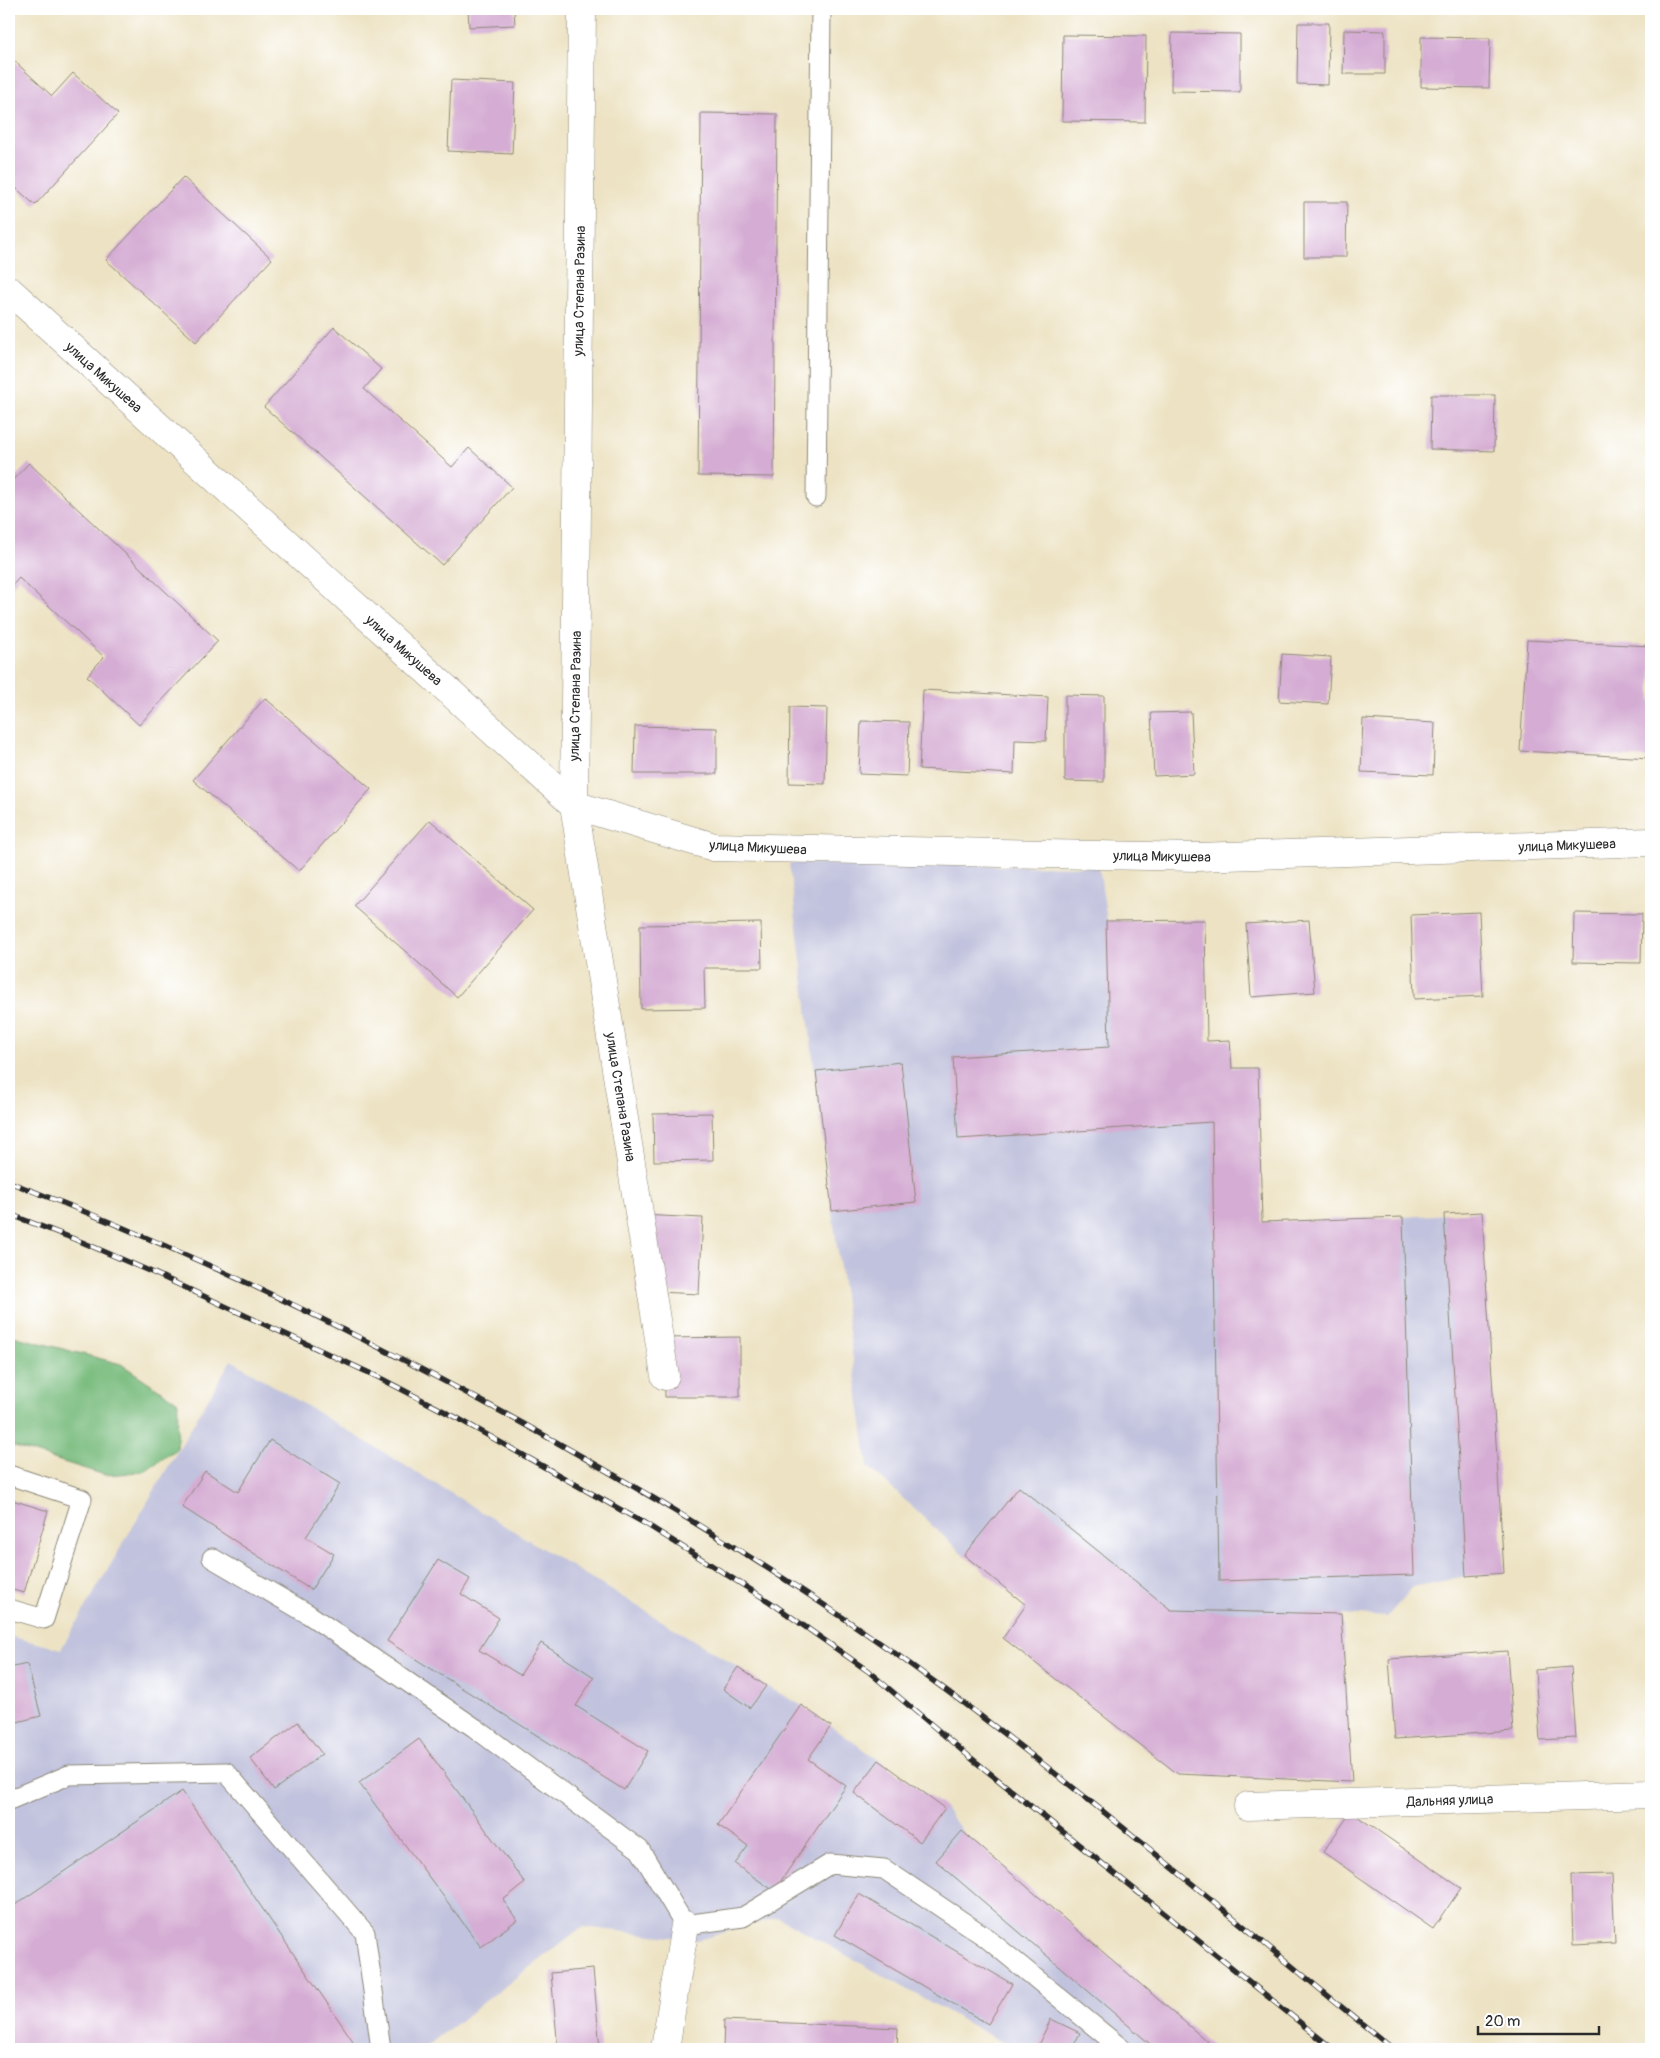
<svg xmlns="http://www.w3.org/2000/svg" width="1660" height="2058" font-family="Pangolin,sans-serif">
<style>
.industrial{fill:#c1c2dd}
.forest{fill:#79bc7e;stroke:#527454}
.building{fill:#d5add4}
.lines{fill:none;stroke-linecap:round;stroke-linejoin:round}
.service-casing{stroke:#8c8778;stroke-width:21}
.minor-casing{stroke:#8c8778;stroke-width:29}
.tertiary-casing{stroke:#8c8778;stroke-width:29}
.service{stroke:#fff;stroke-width:19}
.minor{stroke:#fff;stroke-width:28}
.tertiary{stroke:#fff;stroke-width:28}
.rail-casing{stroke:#2b2b2b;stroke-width:5.5}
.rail{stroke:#fff;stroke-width:4;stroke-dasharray:11;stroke-linecap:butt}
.labels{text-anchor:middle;stroke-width:5;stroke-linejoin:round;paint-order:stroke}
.street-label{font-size:14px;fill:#2b2b2b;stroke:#fff}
</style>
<rect width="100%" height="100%" fill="#fff"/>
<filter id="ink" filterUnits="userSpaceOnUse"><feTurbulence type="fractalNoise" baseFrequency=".02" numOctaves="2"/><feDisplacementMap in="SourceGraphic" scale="10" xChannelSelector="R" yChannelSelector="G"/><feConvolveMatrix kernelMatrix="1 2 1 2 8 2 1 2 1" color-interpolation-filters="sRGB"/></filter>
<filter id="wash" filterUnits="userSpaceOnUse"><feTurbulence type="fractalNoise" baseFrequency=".0096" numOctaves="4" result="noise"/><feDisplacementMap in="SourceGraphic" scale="20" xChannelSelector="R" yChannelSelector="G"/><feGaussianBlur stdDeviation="1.12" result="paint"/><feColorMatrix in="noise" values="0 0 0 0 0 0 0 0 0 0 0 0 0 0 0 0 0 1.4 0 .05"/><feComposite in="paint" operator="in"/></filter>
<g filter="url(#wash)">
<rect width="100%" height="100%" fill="#ede3c4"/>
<g class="industrial">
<path d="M789,863L1099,867L1107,921L1205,920L1207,1041L1230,1040L1232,1067L1258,1068L1262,1222L1403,1217L1482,1212L1504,1573L1466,1576L1413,1587L1387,1617L1342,1614L1352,1782L1178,1774L1003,1638L1026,1605L964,1555L868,1466L832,1211Z"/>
<path d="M231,1360L738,1667L766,1686L801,1705L879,1760L945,1808L962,1831L1216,2049H1014L778,1917L698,1940L582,1927L423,2049H9V1636L61,1649Z"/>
</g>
<path class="forest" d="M9,1335L121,1364L178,1402L177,1449L143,1472L105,1475L9,1445Z"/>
<g id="blocks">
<g class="building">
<path d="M468,9H514L515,25L469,27Z"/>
<path d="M1298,23H1329L1328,85L1297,84Z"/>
<path d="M1344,30L1385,31V74H1343Z"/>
<path d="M1172,33L1240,34V92L1171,91Z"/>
<path d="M1063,35L1146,36L1145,122L1062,121Z"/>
<path d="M1421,37L1490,38L1489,88L1421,87Z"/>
<path d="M9,56L52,96L73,73L118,114L35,205L9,182Z"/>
<path d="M451,80L515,83L512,154L448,151Z"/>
<path d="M701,113L777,114L774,477L698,476Z"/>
<path d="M183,177L272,259L196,342L106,260Z"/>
<path d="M1304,202H1347L1346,257H1304Z"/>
<path d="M334,327L381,369L364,389L452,467L469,448L512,487L442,565L264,407Z"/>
<path d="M1431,395H1495L1494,451L1430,449Z"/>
<path d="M29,463L218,641L139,725L87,676L104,657L19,578L9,589V484Z"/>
<path d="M1527,640L1651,646V758L1520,751Z"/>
<path d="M1282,654L1331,657L1328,704L1279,701Z"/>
<path d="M923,690L1048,697L1046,741L1015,740L1014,774L919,769Z"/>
<path d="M1065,695L1104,696V782L1065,781Z"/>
<path d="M265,698L371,789L299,871L193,780Z"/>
<path d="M790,707L827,708L825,784L789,783Z"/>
<path d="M1191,712L1194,774L1154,776L1151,713Z"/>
<path d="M1363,719L1435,723L1433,775L1361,772Z"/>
<path d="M861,721L909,722L907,776L859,774Z"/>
<path d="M635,726L717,728V774H634Z"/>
<path d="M430,820L533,910L457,997L354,906Z"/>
<path d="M1479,912L1483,996L1414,999L1411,915Z"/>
<path d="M1574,913L1642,914L1641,963L1573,962Z"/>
<path d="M1205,920L1207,1041L1230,1040L1232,1068H1258L1262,1222L1403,1217L1414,1575L1219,1581L1212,1122L958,1139L953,1057L1109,1047L1106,921Z"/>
<path d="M1309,920L1315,992L1251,997L1246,924Z"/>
<path d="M761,923L762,968H704L705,1008L641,1009L640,925Z"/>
<path d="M901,1062L916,1202L832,1211L816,1071Z"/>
<path d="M712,1113L713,1160L654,1161L653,1114Z"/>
<path d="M1482,1212L1504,1573L1466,1576L1444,1214Z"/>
<path d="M641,1215L703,1218L699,1294L637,1291Z"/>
<path d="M740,1337V1397H665L664,1338Z"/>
<path d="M270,1440L340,1484L306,1537L334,1554L311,1590L182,1507L205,1471L238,1492Z"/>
<path d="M1019,1487L1171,1610L1341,1614L1352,1782L1178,1774L1003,1638L1026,1605L964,1555Z"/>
<path d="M9,1499L48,1511L24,1593L9,1589Z"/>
<path d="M438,1560L470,1579L461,1594L499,1618L479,1650L520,1675L541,1643L594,1677L576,1706L648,1751L624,1790L387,1641Z"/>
<path d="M1507,1651L1513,1731L1395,1739L1389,1659Z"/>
<path d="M27,1664L41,1716L9,1724V1668Z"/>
<path d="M738,1667L766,1686L750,1708L723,1689Z"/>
<path d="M1571,1667L1576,1738L1540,1740L1535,1670Z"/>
<path d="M801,1705L831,1726L808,1759L846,1786L774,1891L735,1864L748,1846L718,1825Z"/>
<path d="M298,1722L322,1754L274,1790L250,1758Z"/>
<path d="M419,1739L525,1883L503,1900L517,1920L481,1947L359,1783Z"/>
<path d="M879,1760L945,1808L920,1842L854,1793Z"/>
<path d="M182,1791L353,2041L342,2049H9V1909Z"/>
<path d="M1351,1812L1461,1888L1433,1929L1323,1852Z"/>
<path d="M962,1831L1216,2049H1156L936,1861Z"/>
<path d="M1612,1874L1615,1943L1573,1945L1571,1875Z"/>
<path d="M859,1894L1012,1984L988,2024L835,1935Z"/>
<path d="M593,1969L600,2049H558L551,1973Z"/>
<path d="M1051,2019L1080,2033L1072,2049H1036Z"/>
<path d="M724,2020L898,2028L897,2049H723Z"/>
</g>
</g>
</g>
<g filter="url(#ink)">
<use href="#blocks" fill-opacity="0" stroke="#8c8778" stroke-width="1"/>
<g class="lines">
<g class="service-casing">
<g id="service">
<path d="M816,497L821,9"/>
<path d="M9,1475L82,1499L44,1619L9,1609"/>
<path d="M212,1558L308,1614L475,1728L640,1850L685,1925L743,1917L830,1864L884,1869L984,1936L1122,2049"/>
<path d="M9,1800L69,1775L226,1772L365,1933L381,2049"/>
</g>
</g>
<g class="minor-casing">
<g id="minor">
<path d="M582,9L574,805L665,1376"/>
<path d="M1248,1806L1651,1794"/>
<path d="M665,2049L685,1925"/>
</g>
</g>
<g class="tertiary-casing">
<path id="tertiary" d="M9,290L574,805L714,847L1197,857L1651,842"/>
</g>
<use href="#service" class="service"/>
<use href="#minor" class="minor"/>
<use href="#tertiary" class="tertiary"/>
<g class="rail-casing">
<g id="rail">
<path d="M9,1182C179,1246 343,1326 502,1412C654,1495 803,1585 943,1688C1098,1802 1244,1928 1393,2049"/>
<path d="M9,1214L82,1242L156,1274L378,1377L457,1418L646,1524L770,1602L868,1671L971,1758L1333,2049"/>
</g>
</g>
<use href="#rail" class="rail"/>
</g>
</g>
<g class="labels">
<g class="street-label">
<text transform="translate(579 291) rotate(-89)" y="5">улица Степана Разина</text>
<text transform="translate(104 377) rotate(42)" y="5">улица Микушева</text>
<text transform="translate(404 650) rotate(42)" y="5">улица Микушева</text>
<text transform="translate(575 696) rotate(-89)" y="5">улица Степана Разина</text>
<text transform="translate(1567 845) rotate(-2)" y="5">улица Микушева</text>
<text transform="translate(758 847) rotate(3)" y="5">улица Микушева</text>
<text transform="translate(1162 856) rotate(1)" y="5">улица Микушева</text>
<text transform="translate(621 1097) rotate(81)" y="5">улица Степана Разина</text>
<text transform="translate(1450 1800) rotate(-2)" y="5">Дальняя улица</text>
</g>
</g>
<rect width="1660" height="2058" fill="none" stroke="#fff" stroke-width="30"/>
<path d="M1478 2026v8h121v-8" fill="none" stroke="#2b2b2b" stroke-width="2.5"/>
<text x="1485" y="2026" font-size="15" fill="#2b2b2b" stroke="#ffffff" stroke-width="4" paint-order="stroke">20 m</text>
</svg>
